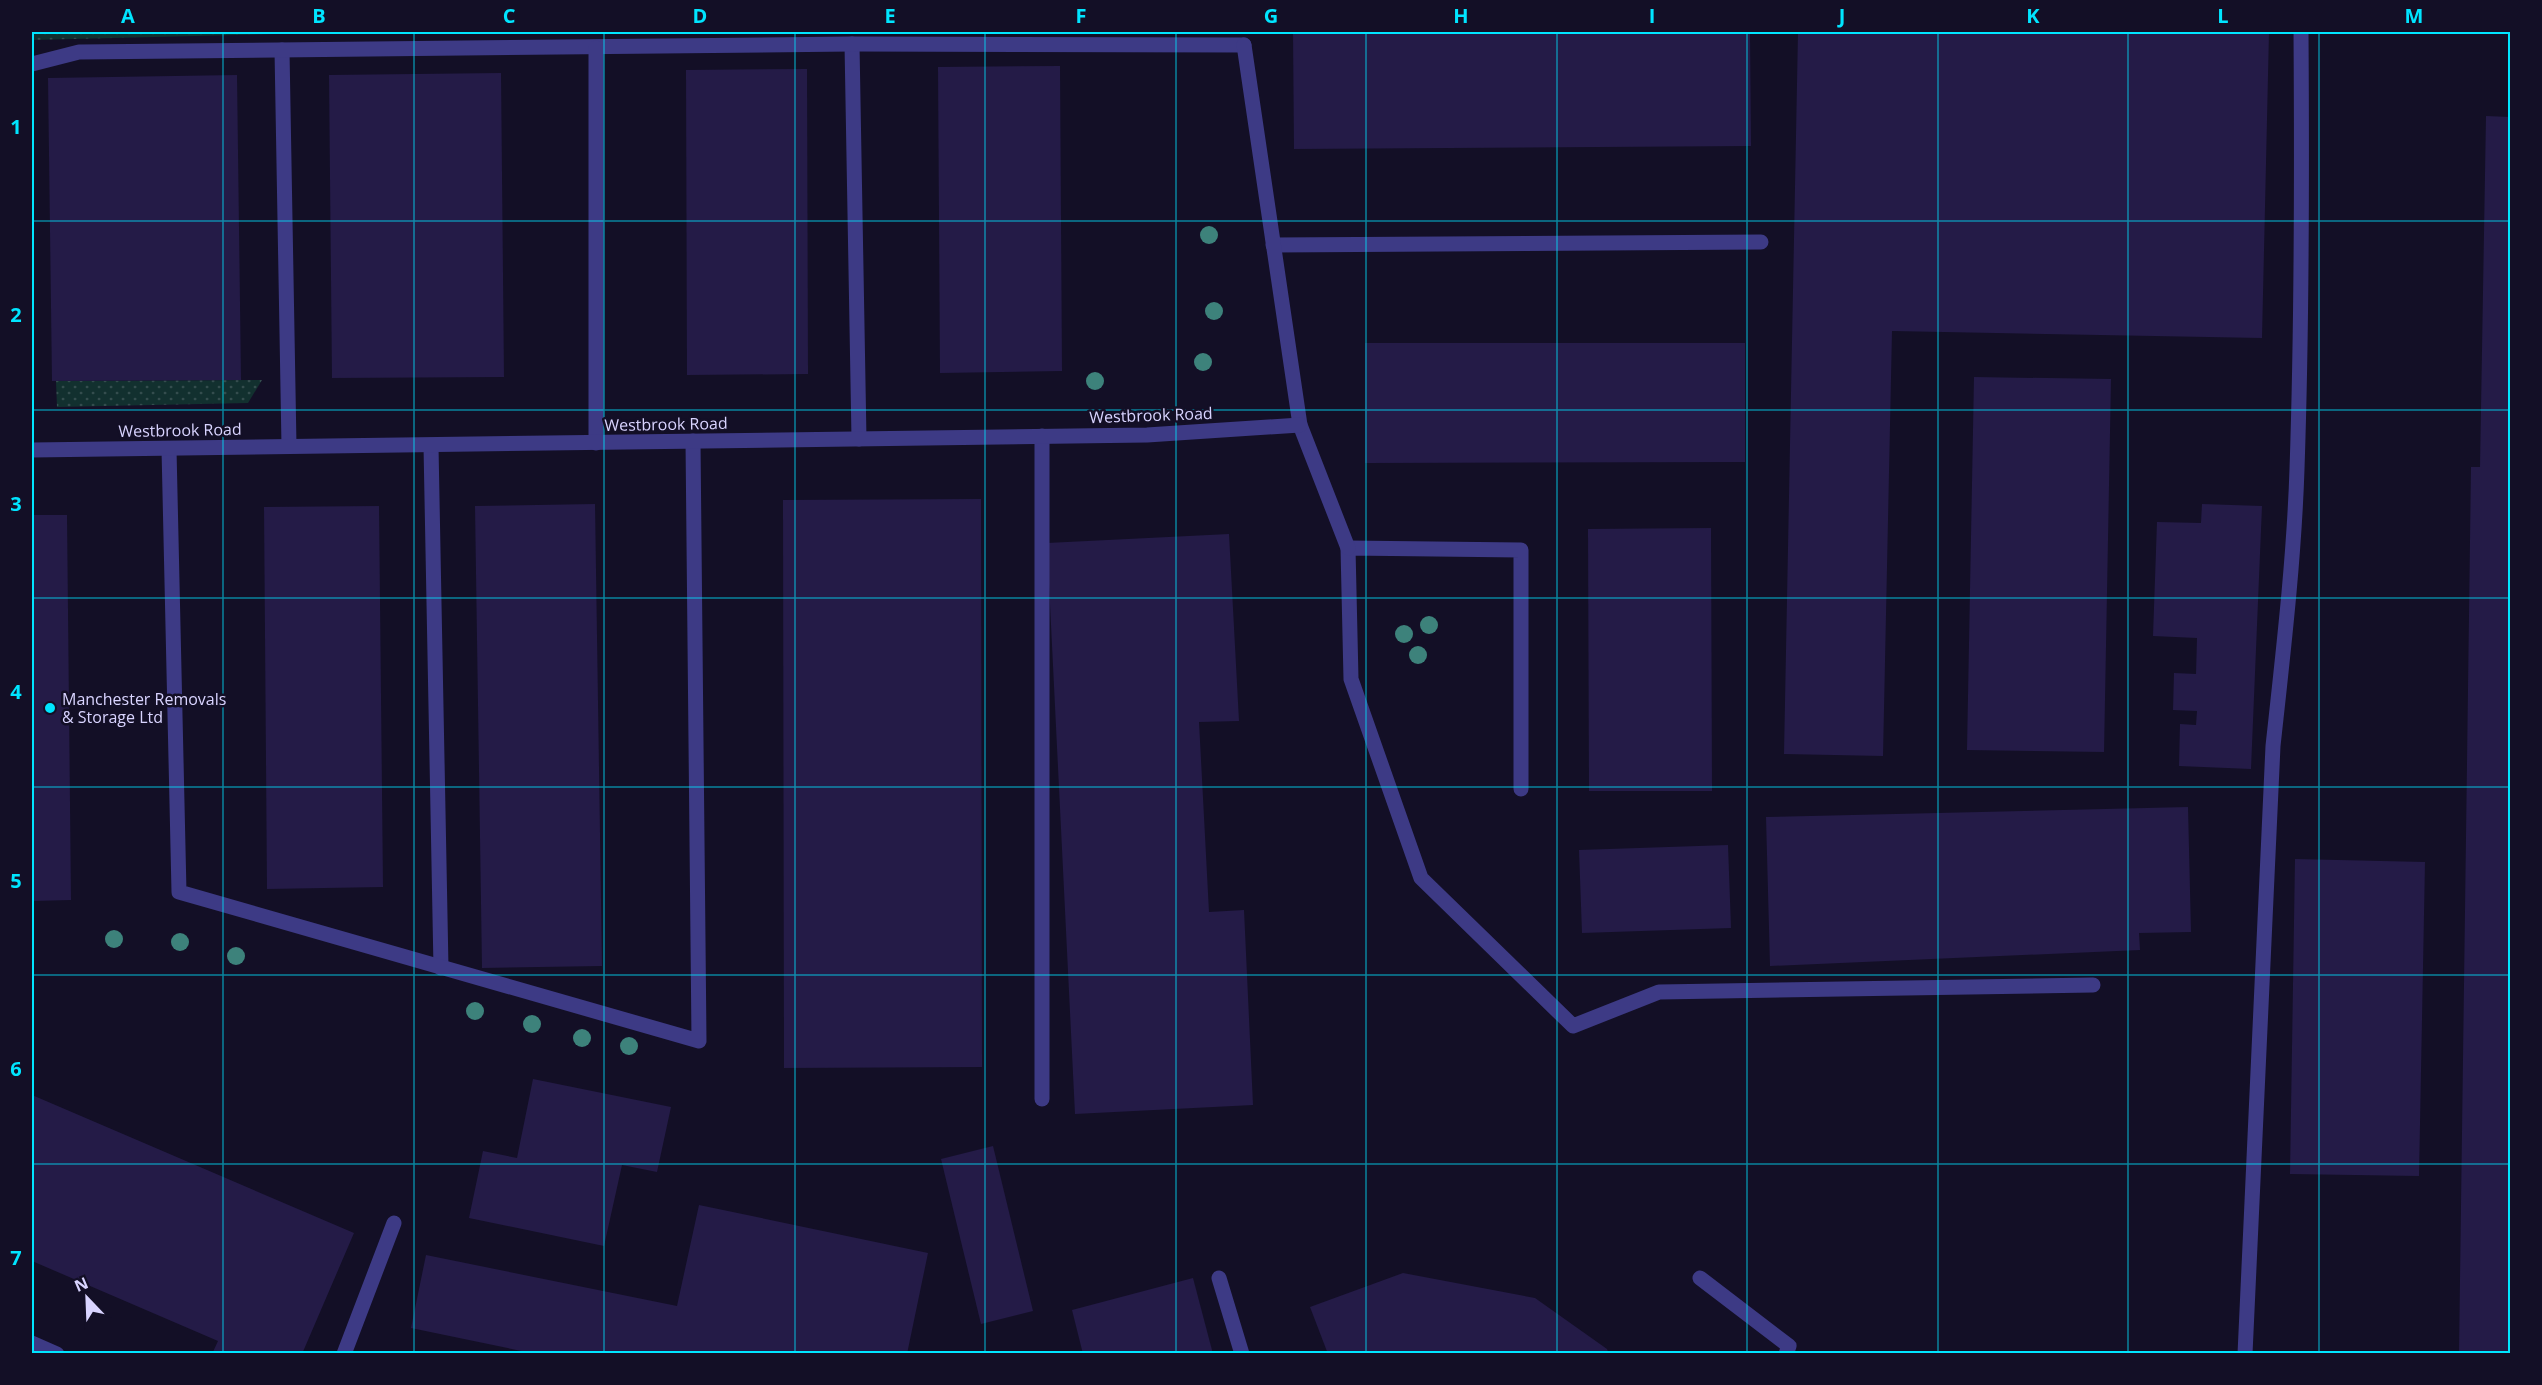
<svg xmlns="http://www.w3.org/2000/svg" width="2542" height="1385" font-family="'Open Sans',sans-serif">
<style>
.grass{fill:url(#grass-dots)}
.building{fill:#241b47}
.lines{fill:none;stroke-linecap:round;stroke-linejoin:round}
.lane{stroke:#3d3a85;stroke-width:15}
.street{stroke:#3d3a85;stroke-width:15}
.tree{fill:#3d827b}
.grid{fill:none;stroke:#00e5ff;stroke-width:1.5;stroke-opacity:0.55}
.poi-dot{fill:#00e5ff;stroke:#130f26;stroke-width:2}
.labels{text-anchor:middle;stroke-width:5;stroke-linejoin:round;paint-order:stroke}
.street-label{font-size:16px;fill:#d9d4ff;stroke:#130f26}
.poi-label{font-size:16px;fill:#d9d4ff;stroke:#130f26;text-anchor:start}
.neatline{fill:none;stroke:#00e5ff;stroke-width:2}
.grid-label{font-size:20px;text-anchor:middle;font-weight:bold;fill:#00e5ff}
</style>
<defs>
<pattern id="grass-dots" width="8" height="8" patternUnits="userSpaceOnUse" patternTransform="scale(1.5)"><rect width="8" height="8" fill="#12302f"/><path d="M2 2h.1M6 6h.1" fill="none" stroke="#344d4e" stroke-width="1.8" stroke-linecap="round"/></pattern>
</defs>
<rect width="100%" height="100%" fill="#130f26"/>
<g class="grass">
<path d="M32,32H359L32,40Z"/>
<path d="M262,380L248,403L57,407L56,381Z"/>
</g>
<g class="building">
<path d="M1293,32H1750L1751,146L1294,149Z"/>
<path d="M1798,32H2269L2262,338L1892,331L1883,756L1784,754Z"/>
<path d="M1060,66L1062,371L940,373L938,67Z"/>
<path d="M807,69L808,374L687,375L686,70Z"/>
<path d="M501,73L504,377L332,378L329,75Z"/>
<path d="M237,75L241,380L52,381L48,78Z"/>
<path d="M2486,116L2510,117V1354H2459L2471,467H2480Z"/>
<path d="M1365,343H1745V462L1365,463Z"/>
<path d="M1974,377L2111,379L2104,752L1967,750Z"/>
<path d="M981,499L982,1067L784,1068L783,500Z"/>
<path d="M595,504L602,966L482,968L475,506Z"/>
<path d="M2202,504L2262,506L2251,769L2179,766L2180,724L2196,725L2197,711L2173,710L2174,673L2196,674L2197,638L2153,636L2157,522L2201,523Z"/>
<path d="M379,506L383,887L267,889L264,507Z"/>
<path d="M32,515H67L71,900L32,901Z"/>
<path d="M1711,528L1712,791H1589L1588,529Z"/>
<path d="M1229,534L1239,721L1199,722L1209,912L1244,910L1253,1105L1075,1114L1047,543Z"/>
<path d="M2188,807L2191,932L2139,933L2140,950L1770,966L1766,817Z"/>
<path d="M1728,845L1731,928L1582,933L1579,850Z"/>
<path d="M2295,859L2425,862L2419,1176L2290,1174Z"/>
<path d="M533,1079L671,1107L657,1172L622,1165L604,1246L469,1218L483,1151L517,1158Z"/>
<path d="M32,1095L354,1233L302,1354H212L218,1341L32,1261Z"/>
<path d="M993,1146L1033,1311L981,1324L941,1159Z"/>
<path d="M699,1205L928,1253L907,1354H536L411,1328L426,1255L677,1306Z"/>
<path d="M1403,1273L1535,1298L1607,1349L1609,1354H1328L1310,1307Z"/>
<path d="M1193,1278L1213,1354H1083L1072,1310Z"/>
</g>
<g class="lines">
<g class="lane">
<path d="M852,44L859,439"/>
<path d="M282,50L289,446"/>
<path d="M32,64L79,52L852,44L1244,45"/>
<path d="M1273,245L1761,242"/>
<path d="M1042,436V1099"/>
<path d="M596,443V48"/>
<path d="M431,446L441,968"/>
<path d="M169,449L179,892L699,1041L693,441"/>
<path d="M1521,789V550L1348,548L1351,679L1421,878L1573,1026L1659,992L2093,985"/>
<path d="M1219,1278L1242,1354"/>
<path d="M1700,1278L1789,1346L1786,1354"/>
<path d="M32,1343L57,1354"/>
<path d="M344,1354L394,1223"/>
<path d="M2245,1354L2273,746C2283,654 2294,561 2297,469C2302,323 2302,177 2301,32"/>
</g>
<g class="street">
<path d="M1244,45L1300,425L1348,548"/>
<path d="M32,450L1147,435L1300,425"/>
</g>
</g>
<g class="tree">
<circle cx="1209" cy="235" r="9"/>
<circle cx="1214" cy="311" r="9"/>
<circle cx="1203" cy="362" r="9"/>
<circle cx="1095" cy="381" r="9"/>
<circle cx="1429" cy="625" r="9"/>
<circle cx="1404" cy="634" r="9"/>
<circle cx="1418" cy="655" r="9"/>
<circle cx="114" cy="939" r="9"/>
<circle cx="180" cy="942" r="9"/>
<circle cx="236" cy="956" r="9"/>
<circle cx="475" cy="1011" r="9"/>
<circle cx="532" cy="1024" r="9"/>
<circle cx="582" cy="1038" r="9"/>
<circle cx="629" cy="1046" r="9"/>
</g>
<path class="grid" d="M223,32V1354M414,32V1354M604,32V1354M795,32V1354M985,32V1354M1176,32V1354M1366,32V1354M1557,32V1354M1747,32V1354M1938,32V1354M2128,32V1354M2319,32V1354M32,221H2510M32,410H2510M32,598H2510M32,787H2510M32,975H2510M32,1164H2510"/>
<circle class="poi-dot" cx="50" cy="708" r="6"/>
<g class="labels">
<g class="street-label">
<text transform="translate(1151 415) rotate(-2)" y="6">Westbrook Road</text>
<text transform="translate(666 424) rotate(-1)" y="6">Westbrook Road</text>
<text transform="translate(180 430) rotate(-1)" y="6">Westbrook Road</text>
</g>
<g class="poi-label">
<text x="62" y="705">Manchester Removals<tspan x="62" dy="18">&amp; Storage Ltd</tspan></text>
</g>
</g>
<rect width="2542" height="1385" fill="none" stroke="#130f26" stroke-width="66"/>
<g transform="translate(87 1298) rotate(337)" stroke="#130f26" stroke-width="4.5" paint-order="stroke">
<path d="M0-4.5L10 22L0 15L-10 22Z" fill="#d9d4ff"/>
<text y="-9" font-size="16" font-weight="bold" text-anchor="middle" fill="#d9d4ff">N</text>
</g>
<rect x="33" y="33" width="2476" height="1319" class="neatline"/>
<g class="grid-label">
<text x="128" y="23">A</text>
<text x="319" y="23">B</text>
<text x="509" y="23">C</text>
<text x="700" y="23">D</text>
<text x="890" y="23">E</text>
<text x="1081" y="23">F</text>
<text x="1271" y="23">G</text>
<text x="1461" y="23">H</text>
<text x="1652" y="23">I</text>
<text x="1842" y="23">J</text>
<text x="2033" y="23">K</text>
<text x="2223" y="23">L</text>
<text x="2414" y="23">M</text>
<text x="16" y="134">1</text>
<text x="16" y="322">2</text>
<text x="16" y="511">3</text>
<text x="16" y="699">4</text>
<text x="16" y="888">5</text>
<text x="16" y="1076">6</text>
<text x="16" y="1265">7</text>
</g>
</svg>
